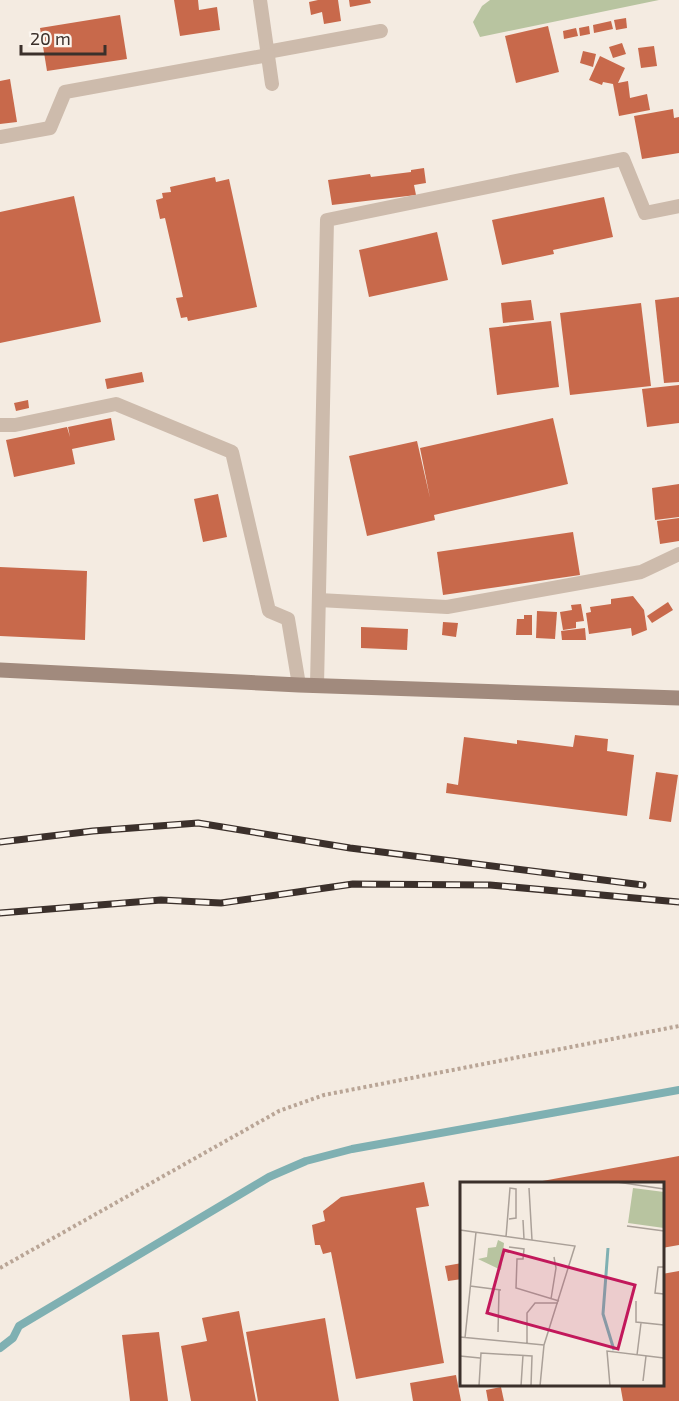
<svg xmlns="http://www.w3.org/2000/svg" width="679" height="1401" font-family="'Exo 2',sans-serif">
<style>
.green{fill:#b8c4a0}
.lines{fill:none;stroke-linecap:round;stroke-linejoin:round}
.stream{stroke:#7fb0b2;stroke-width:8}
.building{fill:#c8694b}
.path{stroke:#b9a596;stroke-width:4;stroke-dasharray:3 3;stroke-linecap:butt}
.lane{stroke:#cdbbac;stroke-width:14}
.secondary{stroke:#a18a7d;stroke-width:15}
.rail-casing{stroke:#3b302b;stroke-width:7}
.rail{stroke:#fbf5ee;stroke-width:4.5;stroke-dasharray:14;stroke-linecap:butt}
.inset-river{fill:none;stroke:#7fb0b2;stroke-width:3}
.inset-road{fill:none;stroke:#aaa098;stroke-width:1.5}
.view{fill:#c2185b;fill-opacity:0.15;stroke:#c2185b;stroke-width:3}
.inset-edge{fill:none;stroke:#3b302b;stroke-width:3}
</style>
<rect width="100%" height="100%" fill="#f4ebe1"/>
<path class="green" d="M490,0H659L480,37L473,22L482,6Z"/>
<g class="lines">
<path class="stream" d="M0,1348L13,1338L19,1326L269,1177L306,1161L352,1149L679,1090"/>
</g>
<g class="building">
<path d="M174,0H198L199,10L217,7L220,30L180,36Z"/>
<path d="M318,0H338L341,21L324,24L322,12L311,15L309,2Z"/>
<path d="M349,0H370L371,3L350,7Z"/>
<path d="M120,15L127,59L47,71L40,28Z"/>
<path d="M626,18L627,28L616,30L614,20Z"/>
<path d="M611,21L613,29L594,33L593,25Z"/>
<path d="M548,26L559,72L516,83L505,36Z"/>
<path d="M589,26L590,34L580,36L579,28Z"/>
<path d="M576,28L578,36L564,39L563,31Z"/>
<path d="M622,43L626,54L613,58L609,47Z"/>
<path d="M654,46L657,66L641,68L638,48Z"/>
<path d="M583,51L596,54L593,67L580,63Z"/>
<path d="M600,56L625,68L618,83L628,81L630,98L647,94L650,110L619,116L613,84L603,82L602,85L589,80Z"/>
<path d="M10,79L17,122L0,124V81Z"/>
<path d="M673,109L674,118L679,117V153L642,159L634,116Z"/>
<path d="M424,168L426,183L414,185L416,195L332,205L328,180L370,174L371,177L411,172V170Z"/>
<path d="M215,177L216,182L229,179L257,307L188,321L187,317L181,318L176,298L183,297L165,218L160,219L156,200L163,198L162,193L171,192L170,187Z"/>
<path d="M74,196L101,322L0,343V212Z"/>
<path d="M604,197L613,237L553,250L554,254L502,265L492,220Z"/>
<path d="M437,232L448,280L369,297L359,250Z"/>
<path d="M679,297V382L664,383L655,300Z"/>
<path d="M531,300L534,320L503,323L501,303Z"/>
<path d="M641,303L651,386L570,395L560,313Z"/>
<path d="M551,321L559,387L497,395L489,328Z"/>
<path d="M142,372L144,382L107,389L105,379Z"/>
<path d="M679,385V423L647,427L642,389Z"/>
<path d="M28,400L29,408L16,411L14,403Z"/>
<path d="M111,418L115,440L72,449L75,464L14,477L6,440L67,427L70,437L68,427Z"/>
<path d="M553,418L568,484L434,515L435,520L367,536L349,456L417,441L430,498L420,448Z"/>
<path d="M679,484V517L655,520L652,488Z"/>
<path d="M218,494L227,537L203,542L194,499Z"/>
<path d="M679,518V541L660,544L657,521Z"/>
<path d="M573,532L580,575L443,595L437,552Z"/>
<path d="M0,567L87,571L85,640L0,636Z"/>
<path d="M633,596L644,610L647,630L632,636L631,628L589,634L586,613L591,612L590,607L611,604V599Z"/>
<path d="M668,602L673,610L652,623L647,616Z"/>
<path d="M581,604L584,621L576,622V628L563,630L560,612L572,610L571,605Z"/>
<path d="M537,611L557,612L555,639L536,638Z"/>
<path d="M524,615H532V635H516L517,619H524Z"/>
<path d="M443,622L458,623L456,637L442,635Z"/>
<path d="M361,627L408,629L407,650L361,648Z"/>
<path d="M585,628L586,640H562L561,631Z"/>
<path d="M575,735L608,739L607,751L634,755L627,816L446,793L447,783L458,785L464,737L517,744V740L573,747Z"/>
<path d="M656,772L678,775L671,822L649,819Z"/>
<path d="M679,1156V1245L662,1248V1184H526Z"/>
<path d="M424,1182L429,1206L416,1208L444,1363L356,1379L331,1252L323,1254L320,1245H315L312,1225L325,1221L323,1211L341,1197Z"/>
<path d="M462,1263V1279L448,1281L445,1266Z"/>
<path d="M679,1271V1401H623L620,1384H662V1274Z"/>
<path d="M239,1311L256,1401H191L181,1346L207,1341L202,1318Z"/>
<path d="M325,1318L339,1401H258L246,1332Z"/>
<path d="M159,1332L168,1401H130L122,1335Z"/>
<path d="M456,1375L461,1401H413L410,1383Z"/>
<path d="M501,1387L504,1401H488L486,1390Z"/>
</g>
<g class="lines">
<path class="path" d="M0,1268L279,1111L324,1095L679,1026"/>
<g class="lane">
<path d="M260,0L272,84"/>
<path d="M267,52L381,31"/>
<path d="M0,137L50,128L65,92L268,55"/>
<path d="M0,425H15L116,404L232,452L269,611L288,619L299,685"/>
<path d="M319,600L447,607L641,572L679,554"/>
<path d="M317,685L327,220L623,159L645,213L679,206"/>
</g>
<path class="secondary" d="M0,670L299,685L679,698"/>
<g class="rail-casing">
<g id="rail">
<path d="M0,842L93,831L198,823L350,848L643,885"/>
<path d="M0,913L161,900L221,903L353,884L490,885L679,902"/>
</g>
</g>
<use href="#rail" class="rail"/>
</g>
<g transform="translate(460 1182)">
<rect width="204" height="204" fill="#f4ebe1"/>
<path d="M173,6L204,10V46L168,41ZM38,58L44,61L41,88L18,77L27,75L28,66L36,65Z" fill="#b8c4a0"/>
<path class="inset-river" d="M148,66L143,132L154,168"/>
<path class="inset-road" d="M157,0L204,7M69,6L72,58M63,38L64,57M167,44L204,49M0,48L115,64L84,163L80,204M46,55L50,6L56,7V36L49,37M49,65L64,67L63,77H57L56,106L99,119M204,85H198L195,111L204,112M10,104L41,108M91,117L96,86L94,75M176,119V140L204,143M38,150L39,108M0,155L84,163M5,156L16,50M67,162V131L75,121H98M177,173L181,141M0,174L20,176M183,199L186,174M19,204L21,171L72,174L71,204M61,204L63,173M150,204L147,169L204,176"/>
<path class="view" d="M44,68L175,103L158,167L27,131Z"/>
<rect width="204" height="204" class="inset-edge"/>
</g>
<path d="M21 45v9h84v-9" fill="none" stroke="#3b302b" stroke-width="3"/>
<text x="30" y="45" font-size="18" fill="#3b302b" stroke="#fbf5ee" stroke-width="4.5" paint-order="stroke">20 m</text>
</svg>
